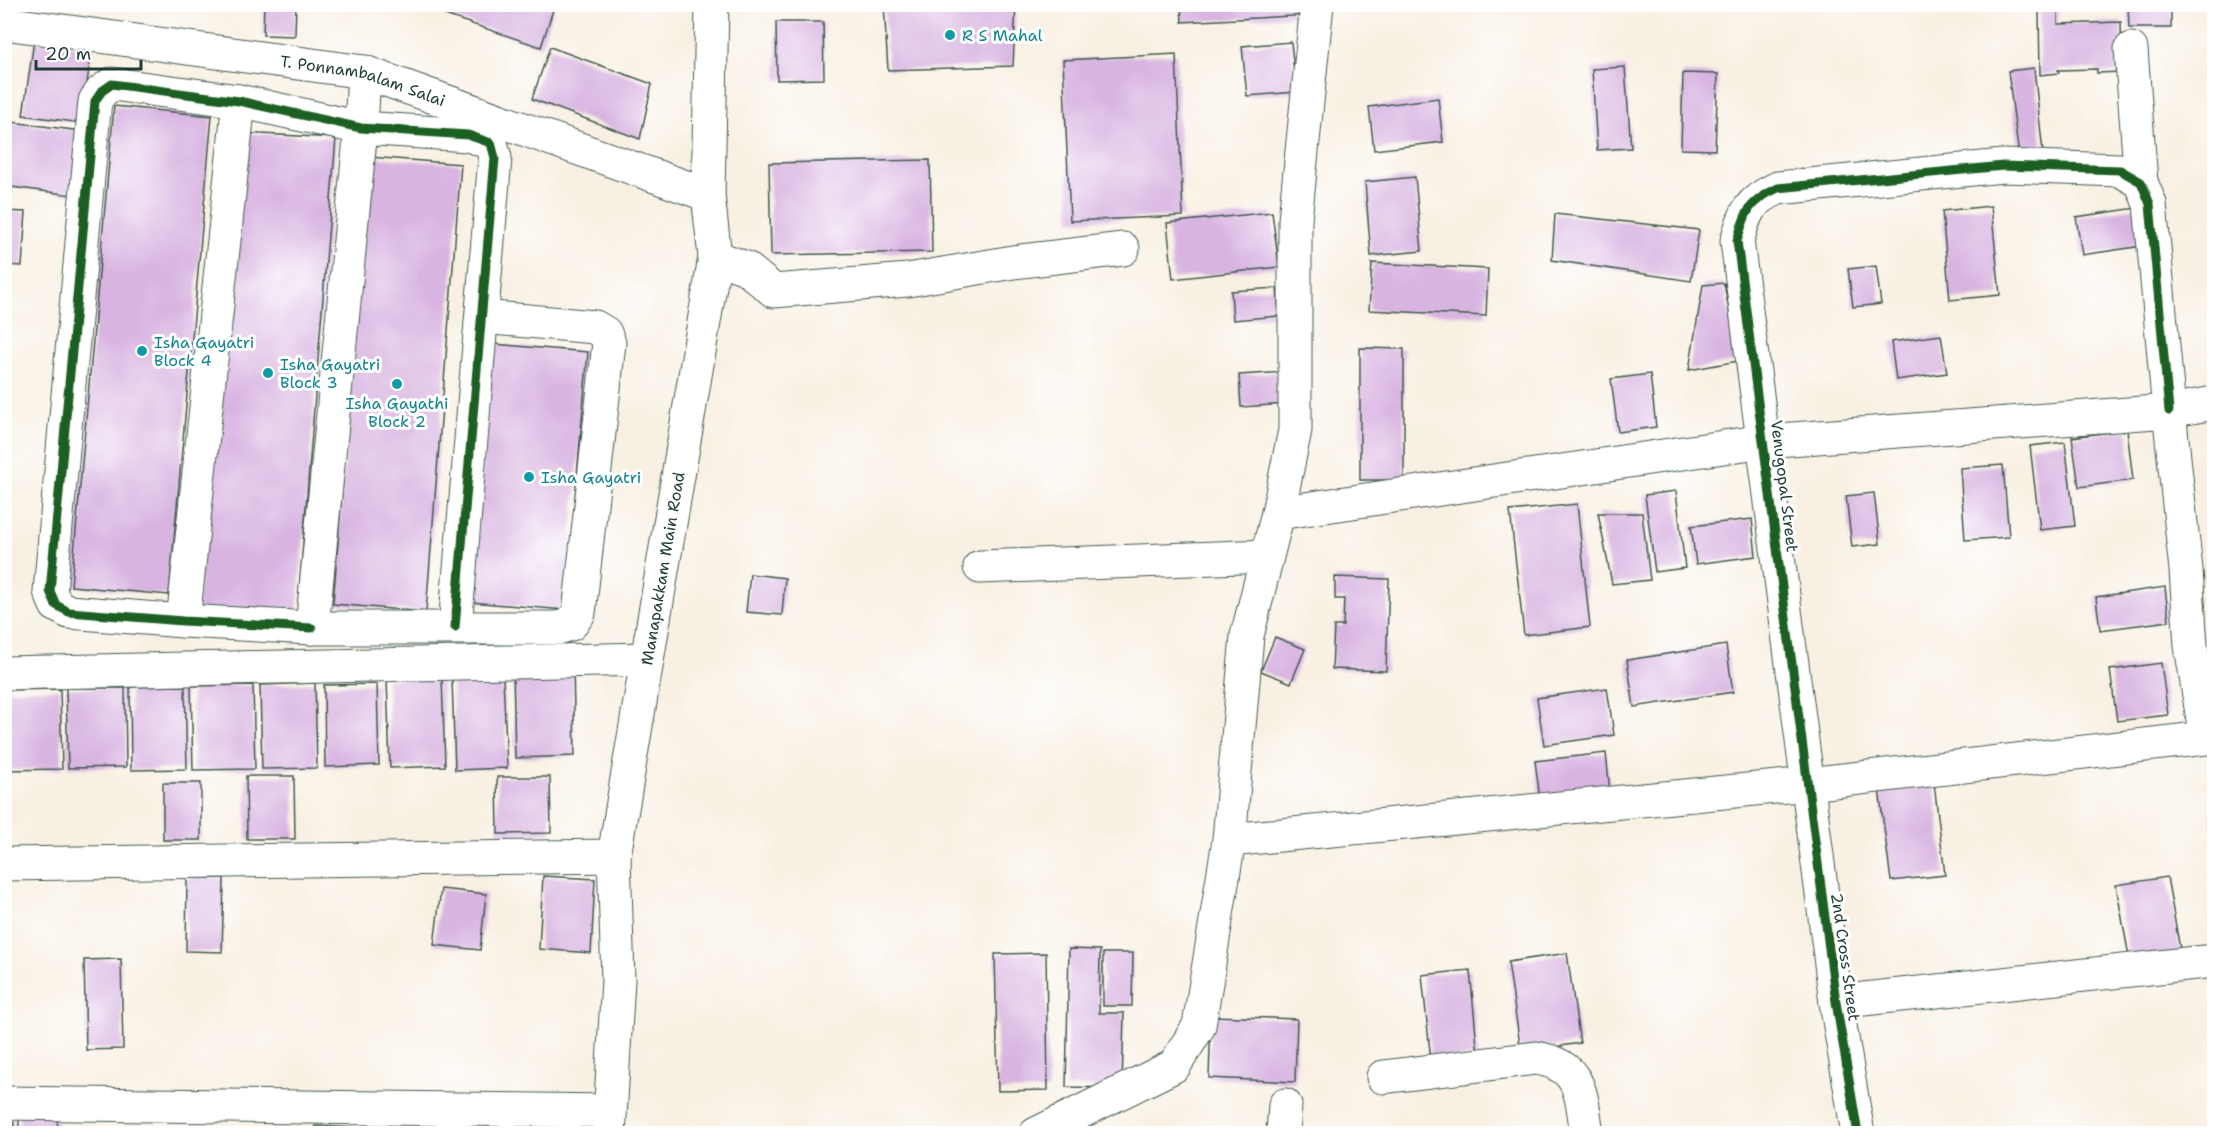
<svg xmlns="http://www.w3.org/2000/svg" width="2219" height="1138" font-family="'Shantell Sans',sans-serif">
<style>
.building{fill:#d8b4e1}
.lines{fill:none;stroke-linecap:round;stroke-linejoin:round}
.minor-casing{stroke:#40584e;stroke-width:35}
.major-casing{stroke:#40584e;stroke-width:35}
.minor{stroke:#fff;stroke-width:33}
.major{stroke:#fff;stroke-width:33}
.cycleway-casing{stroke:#fff;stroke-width:13}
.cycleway{stroke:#1b5e20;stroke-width:9}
.culture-dot{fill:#0f9aa8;stroke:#fff;stroke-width:2}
.labels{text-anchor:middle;stroke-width:6;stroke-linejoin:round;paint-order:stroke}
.culture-label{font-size:16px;fill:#0d838f;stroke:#fff;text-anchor:start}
.street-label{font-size:16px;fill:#1f3d34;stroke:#fff}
</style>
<rect width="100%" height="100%" fill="#fff"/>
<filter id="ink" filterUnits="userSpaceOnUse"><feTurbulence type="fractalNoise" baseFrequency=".0167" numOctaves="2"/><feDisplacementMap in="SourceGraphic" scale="12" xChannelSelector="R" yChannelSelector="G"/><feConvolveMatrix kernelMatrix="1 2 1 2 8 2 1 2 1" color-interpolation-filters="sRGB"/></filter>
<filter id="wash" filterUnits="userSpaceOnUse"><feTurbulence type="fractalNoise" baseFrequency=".008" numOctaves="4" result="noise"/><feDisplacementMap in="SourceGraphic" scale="24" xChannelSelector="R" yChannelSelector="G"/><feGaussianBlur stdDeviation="1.35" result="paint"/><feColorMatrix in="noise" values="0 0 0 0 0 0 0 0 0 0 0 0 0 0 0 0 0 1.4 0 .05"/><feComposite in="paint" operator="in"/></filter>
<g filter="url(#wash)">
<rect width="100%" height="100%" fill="#f8f0e2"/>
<g id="blocks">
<g class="building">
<path d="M264,4H296L295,36L263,35Z"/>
<path d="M448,4H546L554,7L541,47L445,15Z"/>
<path d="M884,4H1016L1013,66L888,70Z"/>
<path d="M1181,4H1310L1311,15L1182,22Z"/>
<path d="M2128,4H2171V28H2129Z"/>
<path d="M2058,10V24L2121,22L2122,72L2097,73V69L2058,70L2059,73L2040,75L2039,11Z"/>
<path d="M776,22H823L824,79L777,80Z"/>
<path d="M34,41L92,49L81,123L23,115Z"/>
<path d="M1291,42L1296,92L1247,96L1242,46Z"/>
<path d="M550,47L652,84L640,139L532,99Z"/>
<path d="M1176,54L1183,216L1070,221L1063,60Z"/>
<path d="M1625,67L1631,148L1597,150L1592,69Z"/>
<path d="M2034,68L2043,153L2019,156L2008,71Z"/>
<path d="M1683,73L1718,74L1715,150L1681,149Z"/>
<path d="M1438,98L1443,142L1374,150L1369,107Z"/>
<path d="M114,106L212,116L169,595L71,586Z"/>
<path d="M4,121L81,131L72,195L4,186Z"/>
<path d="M241,133L336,138L297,617L197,609Z"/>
<path d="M369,157L461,164L426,612L333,604Z"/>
<path d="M930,160L932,252L771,255L769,163Z"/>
<path d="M1415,177L1422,251L1371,256L1365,182Z"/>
<path d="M1991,206L2000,295L1950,300L1942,211Z"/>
<path d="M2143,207L2149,245L2082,255L2076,217Z"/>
<path d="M4,211L26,212L22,266L4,265Z"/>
<path d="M1272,212L1279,267L1173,279L1167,223Z"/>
<path d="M1555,214L1699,230L1691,281L1552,260Z"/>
<path d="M1372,263L1488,269L1486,316L1369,310Z"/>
<path d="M1876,266L1881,304L1853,307L1848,269Z"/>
<path d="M1724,283L1738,361L1689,370L1703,285Z"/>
<path d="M1277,288L1279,316L1233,320L1231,291Z"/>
<path d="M1941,335L1947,373L1896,380L1891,342Z"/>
<path d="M493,344L588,352L565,610L471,602Z"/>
<path d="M1360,348L1404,349V480H1360Z"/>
<path d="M1285,372L1287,404L1241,407L1239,375Z"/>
<path d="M1650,374L1656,427L1618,432L1611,379Z"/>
<path d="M2127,430L2133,480L2079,487L2072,437Z"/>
<path d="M2065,442L2075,526L2040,530L2030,446Z"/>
<path d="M2003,465L2009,537L1965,540L1960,468Z"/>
<path d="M1676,491L1685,568L1655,572L1645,495Z"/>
<path d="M1874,493L1880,544L1852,547L1846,496Z"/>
<path d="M1577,504L1590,627L1524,635L1510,511Z"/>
<path d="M1598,513H1642L1650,580L1612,584Z"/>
<path d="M1752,519L1756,556L1696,564L1691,526Z"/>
<path d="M750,574L785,578L782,615L746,612Z"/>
<path d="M1335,577L1389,579L1386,671L1332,669L1334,626H1343L1344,599H1335Z"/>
<path d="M2165,587L2169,621L2100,630L2096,597Z"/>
<path d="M1275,637L1305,649L1291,683L1261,671Z"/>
<path d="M1726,645L1733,692L1634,707L1627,660Z"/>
<path d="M2161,663L2168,715L2117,721L2110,670Z"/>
<path d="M573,666L575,756L515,758L513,668Z"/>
<path d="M503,676L507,768L455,770L452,679Z"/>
<path d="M442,678L445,766L390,768L387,679Z"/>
<path d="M315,683L317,768L262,769L260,685Z"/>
<path d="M377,684L379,765L325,767L324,685Z"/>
<path d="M253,685L255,769L193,770L191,686Z"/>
<path d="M185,686L187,769L131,770L130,687Z"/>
<path d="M66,688H125L126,767L68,768Z"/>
<path d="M1607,688L1614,735L1544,745L1537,698Z"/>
<path d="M60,689L62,769L6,770L5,690Z"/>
<path d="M1606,753L1610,792L1540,799L1535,761Z"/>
<path d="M246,776H294L295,839H247Z"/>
<path d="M497,777H550L551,833L498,834Z"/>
<rect x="163" y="783" width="38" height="57"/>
<path d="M1934,783L1945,875L1891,881L1879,789Z"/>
<path d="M2214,812V831H2213L2210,813Z"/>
<path d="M543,876L595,879L591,953L539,949Z"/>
<path d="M2167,877L2182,960L2131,968L2116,885Z"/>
<path d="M187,878H224L222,952L186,951Z"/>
<path d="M441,889L486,894L480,950L434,945Z"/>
<path d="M1069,949L1100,950L1099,1013H1124L1122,1088L1066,1087Z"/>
<path d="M1046,953L1048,1090L998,1091L995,954Z"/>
<path d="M1103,953H1133L1132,1006H1103Z"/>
<path d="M1567,953L1580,1043L1521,1052L1508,962Z"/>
<path d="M121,959L123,1049L86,1050L84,960Z"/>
<path d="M1470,970L1478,1056L1431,1061L1422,975Z"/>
<path d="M1211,1016L1297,1019L1295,1082L1209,1078Z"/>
<path d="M5,1110H13L14,1134H5Z"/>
<path d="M57,1113L58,1134H19V1114Z"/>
<path d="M315,1126L357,1128V1134H315Z"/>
<path d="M508,1130V1134H462V1132Z"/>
<path d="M524,1130L552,1132V1134H524Z"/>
</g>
</g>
</g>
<g filter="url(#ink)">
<use href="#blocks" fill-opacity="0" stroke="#40584e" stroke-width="1.5"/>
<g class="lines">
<g class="minor-casing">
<g id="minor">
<path id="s1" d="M4,23L364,72L708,195"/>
<path d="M2131,49L2141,182"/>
<path d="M364,72L361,128L312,628H558L571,624L579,613L609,343L605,333L595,327L482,317"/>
<path d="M715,257L746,268L774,291L908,280L1013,262L1123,249"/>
<path d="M1278,513L1764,441L2169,411L2186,570L2191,646L2206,738"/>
<path d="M980,567L1267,556"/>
<path d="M183,621L239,101"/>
<path d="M312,628L183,621L69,612L56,605L50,591L95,101L102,91L112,84L239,101L361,128L468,135L491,143L495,158L455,627"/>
<path d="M4,673L647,659"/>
<path d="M1229,840L1808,784L2214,737"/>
<path d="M4,864L614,856"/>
<path d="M1836,1002L2214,961"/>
<path d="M1383,1077L1536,1058C1582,1065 1581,1095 1587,1134"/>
<path d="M4,1103L610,1111"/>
<path d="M1036,1134L1174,1066L1199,1026L1229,840L1247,636L1278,513L1295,430V220L1317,4"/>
<path d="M1283,1134L1285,1105"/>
<path d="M1858,1134L1836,1002L1737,241C1746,211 1748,202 1778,188L2003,166L2120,170L2141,182L2150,204L2169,411L2214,403"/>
</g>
</g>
<g class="major-casing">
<g id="major">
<path id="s2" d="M609,1134L618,980L614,856L715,257L708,195L712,4"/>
</g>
</g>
<use href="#minor" class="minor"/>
<use href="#major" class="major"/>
<g class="cycleway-casing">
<g id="cycleway">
<path d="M312,628L183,621L69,612L56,605L50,591L95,101L102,91L112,84L239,101L361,128L468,135L491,143L495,158L455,627"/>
<path d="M1858,1134L1836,1002L1737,241C1746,211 1748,202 1778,188L2003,166L2120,170L2141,182L2150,204L2169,411"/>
</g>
</g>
<use href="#cycleway" class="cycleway"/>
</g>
</g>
<g class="culture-dot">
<circle cx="950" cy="35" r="6"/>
<circle cx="142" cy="351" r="6"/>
<circle cx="268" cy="373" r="6"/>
<circle cx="397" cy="384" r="6"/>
<circle cx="529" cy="477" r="6"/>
</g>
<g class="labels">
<g class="culture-label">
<text x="962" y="41">R S Mahal</text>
<text x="154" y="348">Isha Gayatri<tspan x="154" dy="18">Block 4</tspan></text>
<text x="280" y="370">Isha Gayatri<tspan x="280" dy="18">Block 3</tspan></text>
<text x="397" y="409" text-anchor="middle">Isha Gayathi<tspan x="397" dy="18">Block 2</tspan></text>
<text x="541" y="483">Isha Gayatri</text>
</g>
<g class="street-label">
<text dy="6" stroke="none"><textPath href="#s1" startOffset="364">T. Ponnambalam Salai</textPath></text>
<text transform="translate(1785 486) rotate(83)" y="6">Venugopal Street</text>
<text dy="6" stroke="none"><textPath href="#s2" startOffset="570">Manapakkam Main Road</textPath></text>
<text transform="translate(1846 957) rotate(82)" y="6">2nd Cross Street</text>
</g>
</g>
<rect width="2219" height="1138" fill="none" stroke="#fff" stroke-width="24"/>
<path d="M36 60v9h105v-9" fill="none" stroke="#1f3d34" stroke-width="3"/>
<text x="45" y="60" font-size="18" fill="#1f3d34" stroke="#ffffff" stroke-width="4.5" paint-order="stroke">20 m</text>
</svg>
